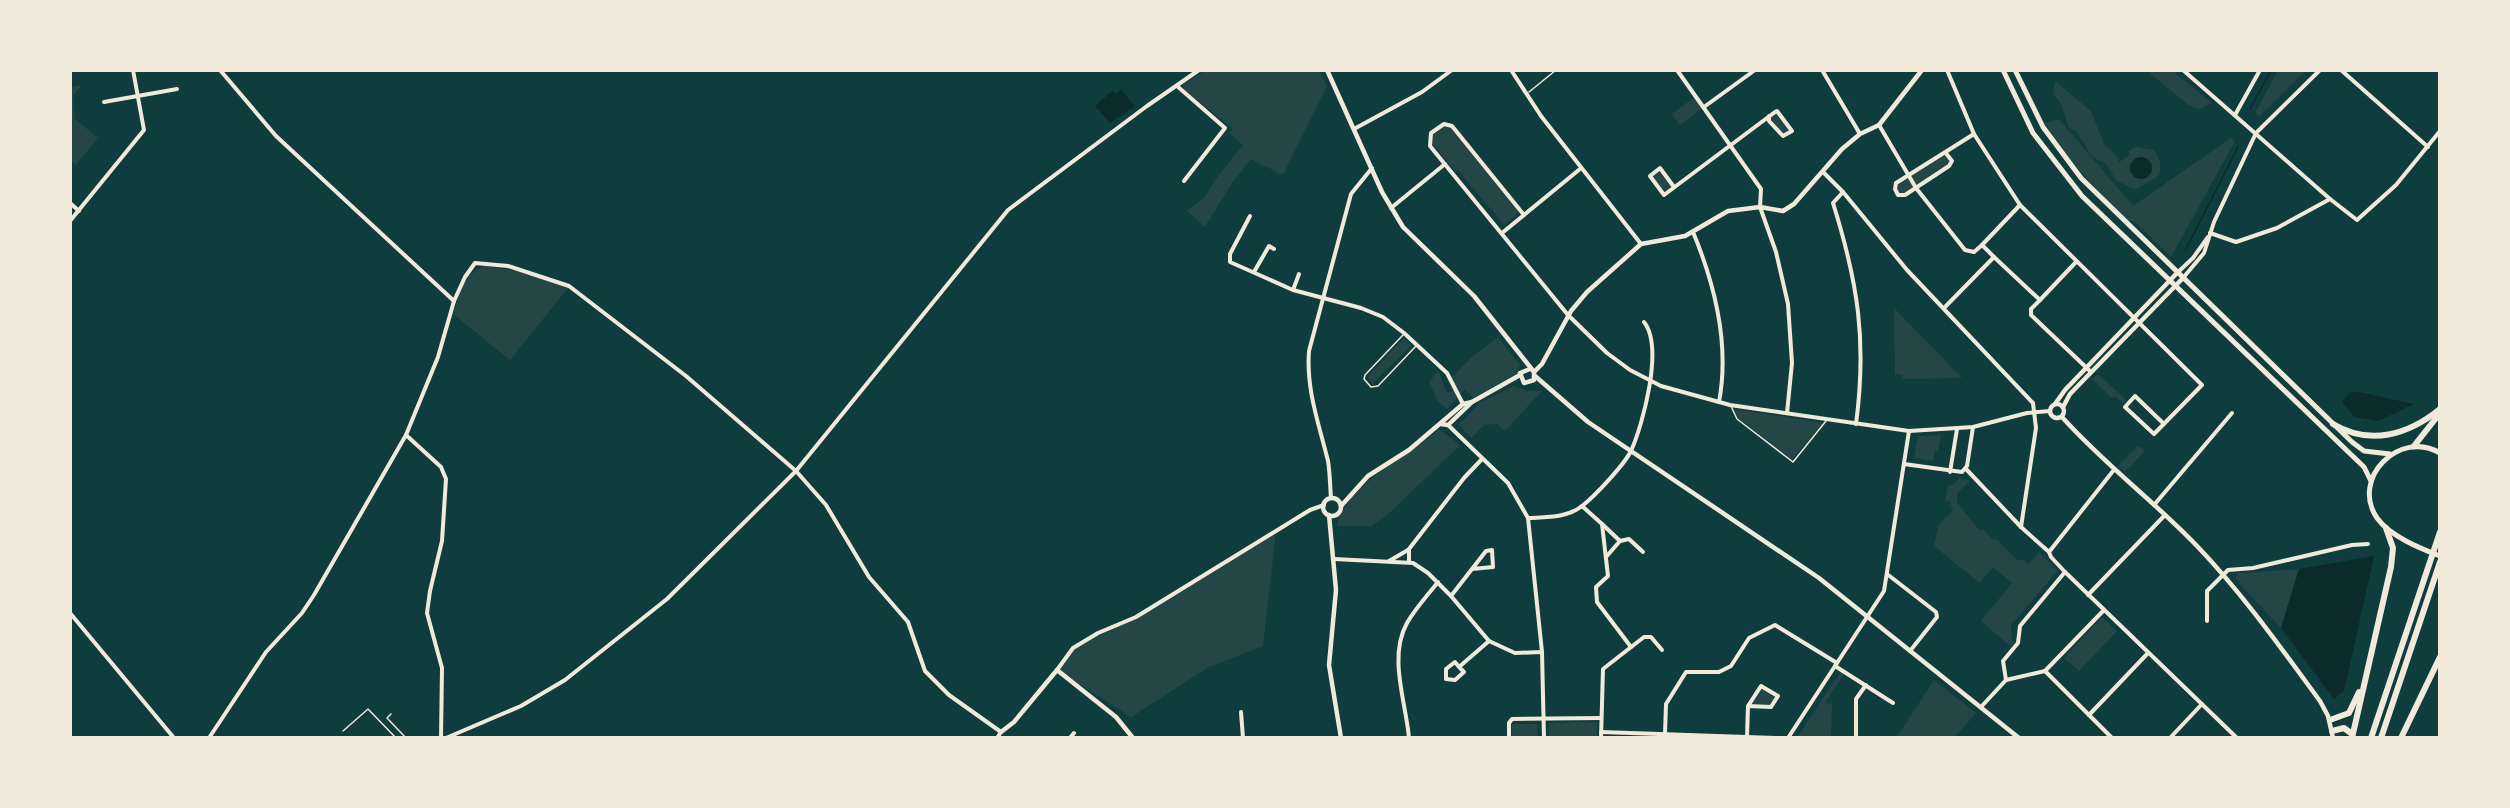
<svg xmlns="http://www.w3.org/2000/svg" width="2510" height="808" font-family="Mulish,sans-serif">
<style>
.green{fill:#244646}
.water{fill:#0a2a2b}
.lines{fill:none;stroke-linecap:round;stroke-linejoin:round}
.stream{stroke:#0a2a2b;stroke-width:1.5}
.service{stroke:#f1e9da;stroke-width:1.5}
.minor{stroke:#f1e9da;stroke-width:4}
.tertiary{stroke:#f1e9da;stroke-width:4.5}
.primary{stroke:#f1e9da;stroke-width:5}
.trunk{stroke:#f1e9da;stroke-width:6}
</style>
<rect width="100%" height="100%" fill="#0f3d3e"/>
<g class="green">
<path d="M1319,70L1327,86L1283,175L1251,159L1232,183L1205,227L1187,211L1204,198L1218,176L1243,145L1229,133L1233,129L1186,91L1183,85L1204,71Z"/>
<path d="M2153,70L2173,71L2212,103L2199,109L2187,104L2150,73Z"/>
<path d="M2278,70L2305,71L2259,117L2255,113Z"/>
<path d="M2055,81L2091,111L2104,144L2115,154L2119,162L2129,156V150L2137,147L2154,150C2169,175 2157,178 2135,189L2117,181L2105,163L2092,157L2076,131L2069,128L2060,102L2053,93Z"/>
<path d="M82,85L73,96L75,119L98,138L76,165L71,161V87Z"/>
<path d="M1696,96L1704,107L1680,125L1672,114Z"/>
<path d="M1777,111L1792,129L1785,136L1769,121V116Z"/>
<path d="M2059,119L2133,206L2231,138L2235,141L2171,257L2134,221H2129C2097,191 2068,160 2045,123Z"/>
<path d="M1444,126L1451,128L1517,208L1518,213L1504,225L1458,170L1456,172L1433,145V134Z"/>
<path d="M1945,152L1951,164L1901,196L1895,189L1896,183Z"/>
<path d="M1660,168L1674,187L1664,195L1650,176Z"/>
<path d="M484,266L524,272L568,288L510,360L453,314C461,293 462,276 484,266Z"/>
<path d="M1894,308L1962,378L1903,379V375L1895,374Z"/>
<path d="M1498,337L1520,365L1517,373L1473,398L1465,389L1460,394L1452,377L1473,356Z"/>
<path d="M1404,338L1411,346L1372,384L1368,376Z"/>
<path d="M1438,371L1447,393L1454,390L1458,397L1447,409L1438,402L1429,382Z"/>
<path d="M2098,374L2126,400L2123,403L2115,396L2112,398L2092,379Z"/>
<path d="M1514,386L1528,391H1542L1505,431L1497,424L1484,425L1471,438L1459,425L1479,403Z"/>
<path d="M1735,409L1823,423L1792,459L1738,418Z"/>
<path d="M1439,429L1460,445L1386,516L1371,526H1336C1352,479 1405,461 1439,429Z"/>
<path d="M1941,435L1938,451H1935L1933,461L1914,458L1918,436Z"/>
<path d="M2138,446L2145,451L2125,472L2118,466Z"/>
<path d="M1959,478L1970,481L1957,493V503L1980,531L1983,529L1994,541L1996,539L2018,561L2022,559L2028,564L2039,552L2058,571L2011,625L2012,641H2016L2011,647L1981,621L2012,583L1993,567L1980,583L1934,546L1938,526L1953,510L1949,501H1945L1948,486L1955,484Z"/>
<path d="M1276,532L1263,646L1209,667L1131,717L1057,670L1073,648L1098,633L1136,617Z"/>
<path d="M2299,569L2281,628L2235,579L2238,573Z"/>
<path d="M2102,617L2117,631L2079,671L2064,658Z"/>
<path d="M1840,672L1844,674L1825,703L1832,704L1831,737L1797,738Z"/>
<path d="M1934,680L1976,713L1955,737H1897Z"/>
<path d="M1761,686L1778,696L1771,707L1748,706Z"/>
<path d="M1597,722V737H1549L1548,723Z"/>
<path d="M1512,724H1537L1538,737H1512Z"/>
</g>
<g class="water">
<path d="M1121,89L1135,106L1110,123L1095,106L1112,91L1116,94Z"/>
<circle cx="2141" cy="168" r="11"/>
<path d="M2358,392H2359L2414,404L2378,421L2354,417L2342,402L2350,393Z"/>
<path d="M2374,556L2344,691L2334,699L2281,628L2299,569Z"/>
</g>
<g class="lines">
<g class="stream">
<path d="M2250,109L2271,70"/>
<path d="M2185,251L2238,147"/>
</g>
<g class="service">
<path d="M1529,92L1556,70"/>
<path d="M1403,335L1365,375L1364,379L1371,387L1378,386L1416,346"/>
<path d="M1731,406L1737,419L1793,462L1826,421"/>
<path d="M391,714L387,718L406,738"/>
<path d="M343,731L368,709L396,738"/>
</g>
<g class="minor">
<path d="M220,70L276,136L454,301L438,357L406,435L441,467L446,479L442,541L430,591L427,613L442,668L441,738"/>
<path d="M1511,70L1541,116L1641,244"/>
<path d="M1677,70L1761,189L1760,207L1776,252L1788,304L1792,363L1787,413"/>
<path d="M1822,70L1860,134"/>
<path d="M1947,70L1974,134L2020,205L2202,385L2154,434L2125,407L2135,396L2164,424"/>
<path d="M2183,70L2330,199"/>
<path d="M2341,70L2428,147"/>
<path d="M1177,86L1225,128L1184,181"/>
<path d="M104,102L177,89"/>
<path d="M1704,107L1755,70"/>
<path d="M2235,115L2260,70"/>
<path d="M1879,125L1916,188L1965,250L1974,252L1982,245"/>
<path d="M1354,129L1422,92L1452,70"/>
<path d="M1945,152L1952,161L1949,166L1905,195H1898L1895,189L1896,183L1974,134"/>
<path d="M1823,172L1843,192L1907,270L2033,403L2036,428L2021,527"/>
<path d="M1674,187L1660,168L1650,176L1664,195L1775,112L1777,111L1792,131L1783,136L1769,121V116"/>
<path d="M1843,192L1833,203C1858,283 1867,341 1856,424"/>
<path d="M70,203L79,211"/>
<path d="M1391,208L1445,164"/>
<path d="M1524,215L1452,126L1444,124L1431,133L1430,146L1568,315L1607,353L1630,370L1661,386L1730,405L1909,431L1973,427L2027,413L2050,411"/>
<path d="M1250,216L1230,254V262L1293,290L1361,308L1383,317L1404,333L1447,373L1463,404"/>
<path d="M70,221L144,130L133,70"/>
<path d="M1693,232C1715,285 1730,344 1719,402"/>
<path d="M1502,233L1580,169"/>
<path d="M2210,233L2236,242L2277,228L2330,199L2357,220L2396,185L2440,131"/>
<path d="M1994,257L2040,300L2031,309V315L2091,372"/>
<path d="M1254,272L1269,246L1274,249"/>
<path d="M2177,273L2193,258L2208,237"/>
<path d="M2183,278L2204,253L2214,222L2256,133L2320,70"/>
<path d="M1293,290L1299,274"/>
<path d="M2040,300L2076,262"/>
<path d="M454,301L465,277L475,263L508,266L569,286L686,376L796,471L826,505L869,577L908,622L925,671L949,695L1001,732L997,738"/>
<path d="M1945,307L1994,257L1982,245L2020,205"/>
<path d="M1448,425L1508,483L1528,518L1542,652L1544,738"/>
<path d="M1904,464L1962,472L1967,466L1973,427"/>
<path d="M1966,469L2021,527L2049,552L2051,557L2065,572L2237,738"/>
<path d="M1950,472L1957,429"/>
<path d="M1331,498C1330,486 1330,473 1328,461C1319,424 1306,390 1309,351L1351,194L1372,168"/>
<path d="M2154,505L2232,413"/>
<path d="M1582,506L1602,524L1608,576L1596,587L1597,602L1631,647"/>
<path d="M1529,518C1546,517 1567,518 1582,506C1594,497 1624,465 1631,451C1643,424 1664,347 1644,322"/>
<path d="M1602,524L1620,541L1629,539L1643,552"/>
<path d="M2049,552L2113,471"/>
<path d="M1606,557L1620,541"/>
<path d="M1334,559L1413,563L1428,573L1451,596L1489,641L1515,653L1542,652"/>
<path d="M1389,561L1408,550"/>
<path d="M1409,562V549L1464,478L1482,459"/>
<path d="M1887,574L1936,612L1937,617L1910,651"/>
<path d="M2088,595L2165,515"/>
<path d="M1451,596L1486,551L1492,550L1493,567L1472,569"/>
<path d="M70,613L174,738"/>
<path d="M2207,621V591L2228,570L2253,568L2352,545L2368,544"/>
<path d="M1835,666L1893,703"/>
<path d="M1459,667L1464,672L1455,680L1446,679V669L1455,662L1459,667L1489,641"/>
<path d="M1057,670L1073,648L1098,633L1136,617L1310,510L1324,505"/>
<path d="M2045,671L2112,738"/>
<path d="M2006,680L2003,661L2018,643L2020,626L2065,572"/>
<path d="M1981,707L2006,680L2045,671L2104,610"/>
<path d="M1241,712L1243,738"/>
<path d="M2089,715L2148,653"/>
<path d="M1601,732L1775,738"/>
<path d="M1665,734L1666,704L1686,672H1719L1731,666L1749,638L1775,625L1837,663"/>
<path d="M1747,737L1748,706L1761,686L1778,696L1771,707L1748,706"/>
<path d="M209,738L266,652L302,613L314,595L406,435"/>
<path d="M446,738L521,706L565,680L667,599L796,471L1008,210L1147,106L1199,70"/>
<path d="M1070,738L1074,733"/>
<path d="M1409,738C1406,702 1388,657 1407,623C1415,609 1427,596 1438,582"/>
<path d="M1451,738H1461"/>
<path d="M1509,738V723L1512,719L1601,718"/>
<path d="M1601,738L1603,669L1644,637H1651L1662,650"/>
<path d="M1788,738L1884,591L1909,431"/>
<path d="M1856,738V699L1866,685"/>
<path d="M2170,738L2202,704"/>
</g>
<g class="tertiary">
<path d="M1327,70L1382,192L1403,227L1474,296L1534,372V380L1524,383L1520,373L1530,369"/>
<path d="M1534,372L1542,364L1571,311L1587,292L1641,244L1685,236L1728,211L1760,207L1783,211L1794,204L1842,149L1860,134L1879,125L1922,70"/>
<path d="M1535,376L1588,422L1819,578L2019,738"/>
<circle cx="2057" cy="411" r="7"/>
<path d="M2055,404L2065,390L2177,273"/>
<path d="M2063,407L2070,394L2183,278"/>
<path d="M2062,417C2104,464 2154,501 2197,546C2242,593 2281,648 2320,701L2328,716L2333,738"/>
<path d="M1441,424L1448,425L1472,402L1520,375"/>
<circle cx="1332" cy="507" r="9"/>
<path d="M1341,506L1368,476L1409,450L1463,404L1472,402"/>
<path d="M1329,515L1336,590L1329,665L1341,738"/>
<path d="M1001,732L1014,722L1057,670L1116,717L1133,738"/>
</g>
<g class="primary">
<path d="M2003,70L2033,133L2082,196L2364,467L2371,481"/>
<path d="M2015,70L2043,127L2081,178L2352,442L2364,451L2390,454"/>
<path d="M2440,453C2400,429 2350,478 2377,518C2390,536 2419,548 2440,556"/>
</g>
<g class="trunk">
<path d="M2333,424C2370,446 2408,435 2440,409"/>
<path d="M2414,446L2440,413"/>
<path d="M2330,720L2349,713L2359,692"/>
<path d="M2332,731L2344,728L2352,734"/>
<path d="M2352,738L2391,567L2393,548L2386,528"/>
<path d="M2371,738L2440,532"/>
<path d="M2381,738L2440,562"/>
<path d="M2401,738L2440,657"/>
</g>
</g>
<rect width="2510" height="808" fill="none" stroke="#f1e9da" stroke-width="144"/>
</svg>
